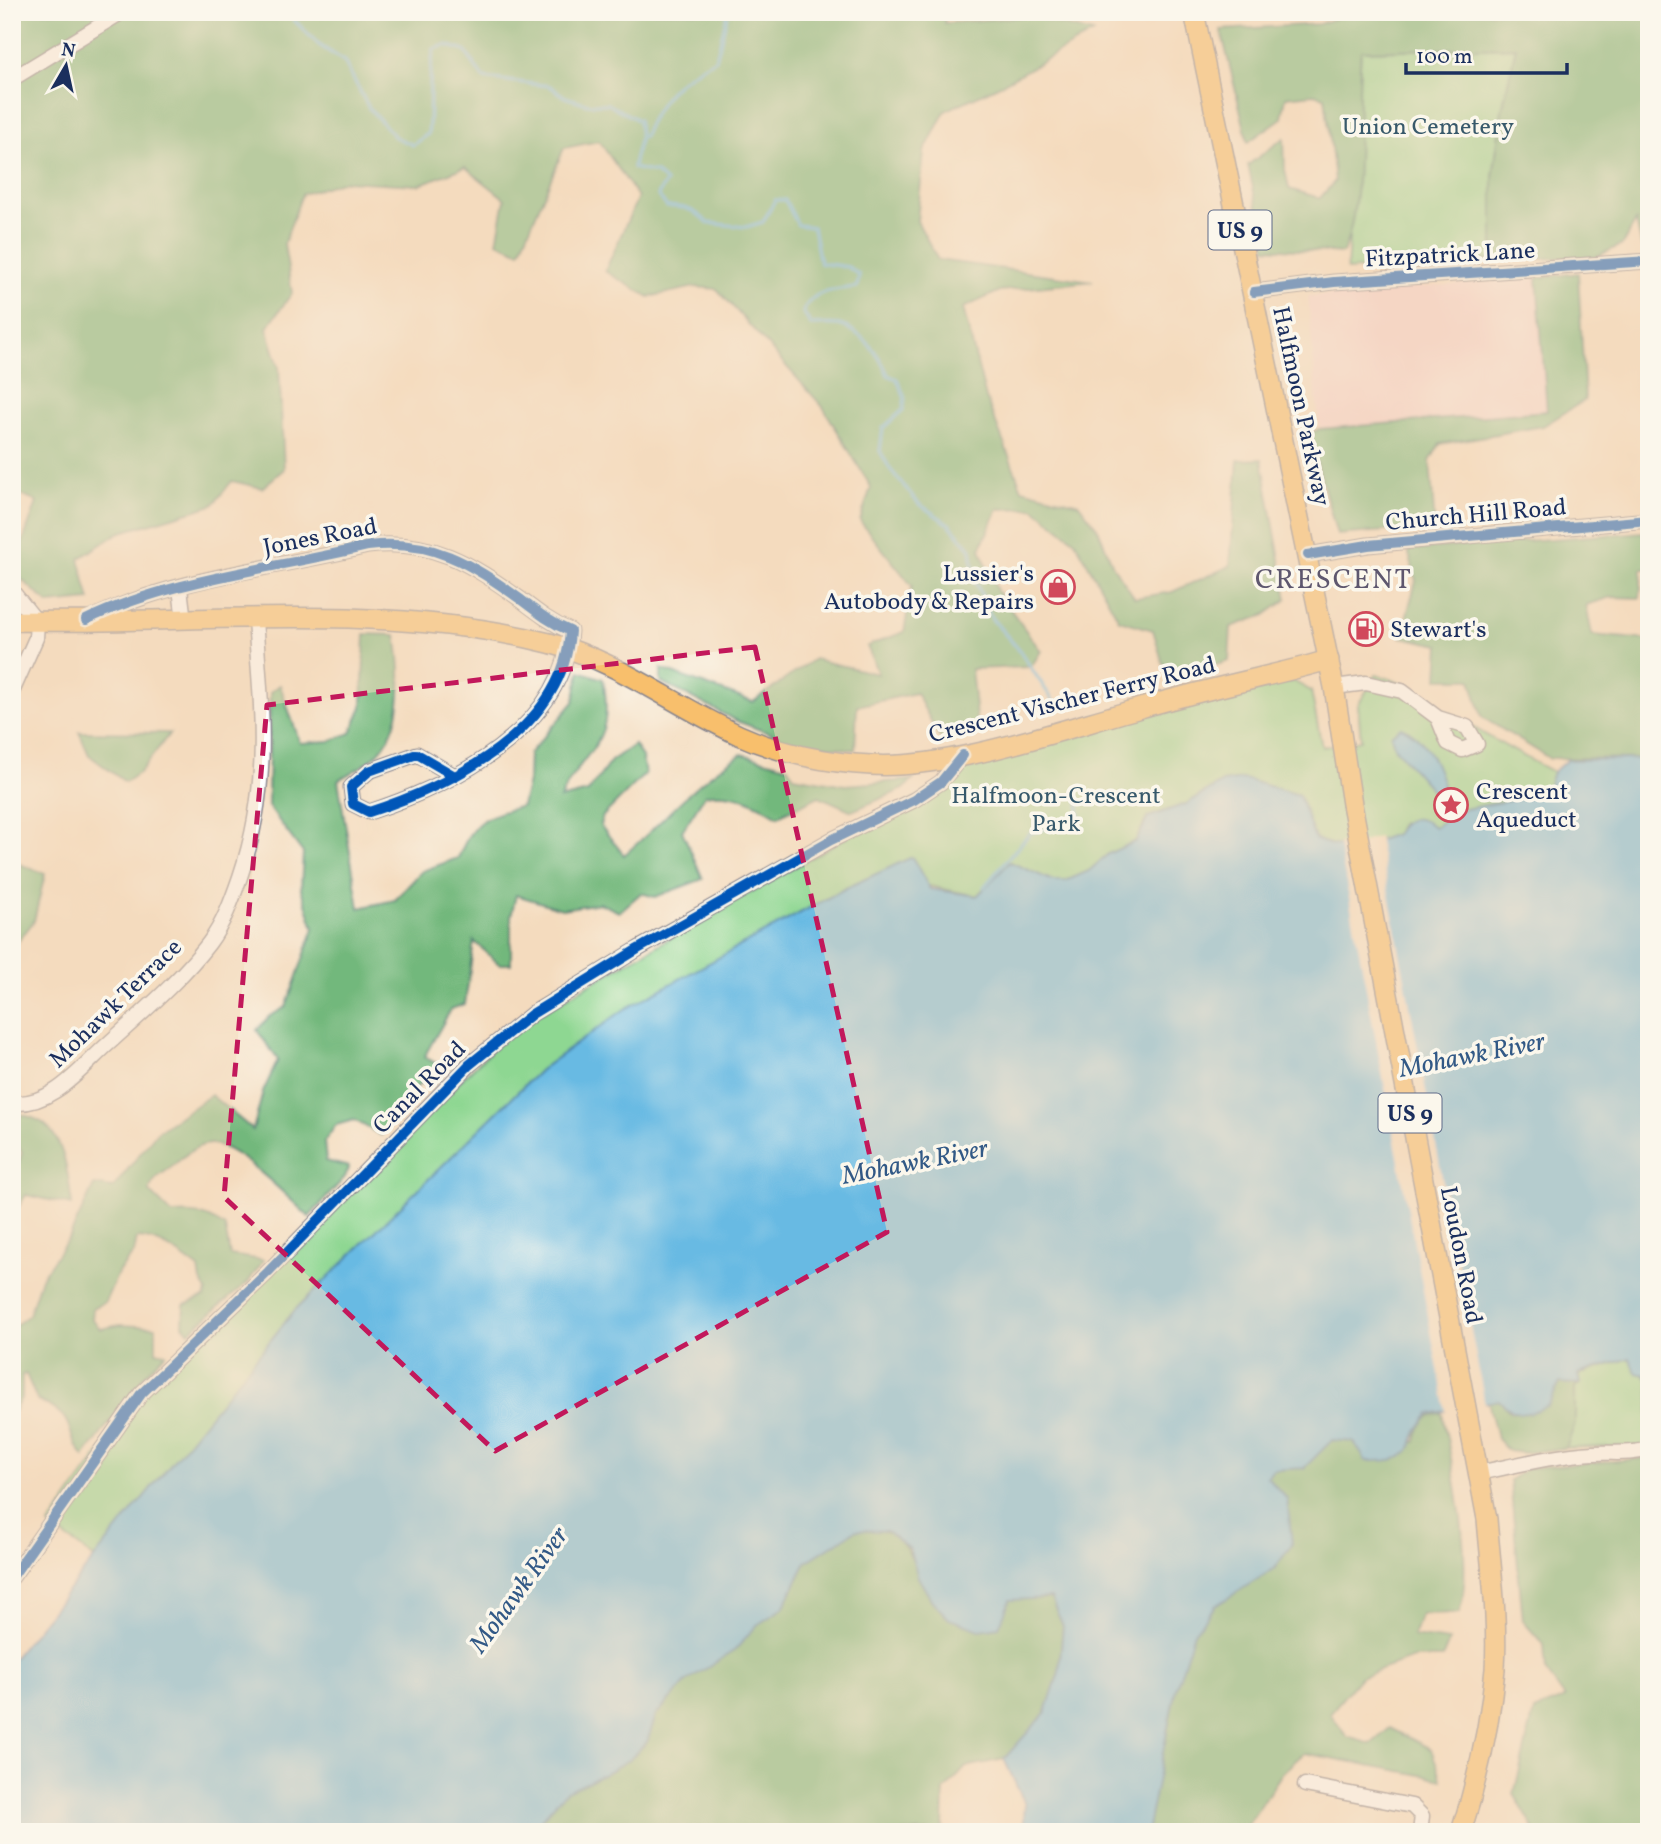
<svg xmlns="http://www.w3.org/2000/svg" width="1661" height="1844" font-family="Vollkorn,serif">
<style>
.built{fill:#f7d0cd}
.green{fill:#8ed792;stroke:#548378;stroke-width:2}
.forest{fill:#72b87c;stroke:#46746d;stroke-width:2}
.water{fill:#68bae3;stroke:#4274a0;stroke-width:2}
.pier{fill:#f4dbbe}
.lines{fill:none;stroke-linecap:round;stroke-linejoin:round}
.stream{stroke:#68bae3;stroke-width:3.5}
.minor-casing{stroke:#88858e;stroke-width:17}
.major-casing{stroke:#88858e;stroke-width:22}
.minor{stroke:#fff;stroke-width:14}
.major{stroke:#f8bf6c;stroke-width:19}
.cycleway-casing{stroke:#fbf7ec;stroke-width:15}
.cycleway{stroke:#0057b8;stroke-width:10}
.marked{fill:none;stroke:#c2185b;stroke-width:5;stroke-dasharray:14 9;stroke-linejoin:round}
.labels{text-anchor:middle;stroke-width:7;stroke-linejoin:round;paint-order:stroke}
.shield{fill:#fbf7ec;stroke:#5e6b89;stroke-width:2}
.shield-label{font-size:23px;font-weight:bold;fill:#1b2f5e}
.park-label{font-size:24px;fill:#38596b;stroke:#fbf7ec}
.street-label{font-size:24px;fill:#1b2f5e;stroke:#fbf7ec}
.poi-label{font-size:24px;fill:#1b2f5e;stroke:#fbf7ec;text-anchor:start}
.water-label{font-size:26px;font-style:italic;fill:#325986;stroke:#fbf7ec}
.quarter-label{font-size:28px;letter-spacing:2px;fill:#5e576e;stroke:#fbf7ec}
</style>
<rect width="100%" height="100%" fill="#fbf7ec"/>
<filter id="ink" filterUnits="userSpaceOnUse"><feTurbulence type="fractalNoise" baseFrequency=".0143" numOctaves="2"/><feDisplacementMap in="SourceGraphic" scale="14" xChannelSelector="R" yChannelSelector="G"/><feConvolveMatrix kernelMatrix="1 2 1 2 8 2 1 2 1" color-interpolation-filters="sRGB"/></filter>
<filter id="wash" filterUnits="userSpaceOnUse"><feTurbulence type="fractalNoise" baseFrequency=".00686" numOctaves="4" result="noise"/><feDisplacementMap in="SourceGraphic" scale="28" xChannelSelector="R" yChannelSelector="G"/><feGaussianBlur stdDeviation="1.57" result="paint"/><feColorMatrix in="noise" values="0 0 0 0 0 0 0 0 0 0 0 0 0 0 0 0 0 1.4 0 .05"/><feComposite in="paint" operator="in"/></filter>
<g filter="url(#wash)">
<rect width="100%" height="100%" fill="#f4dbbe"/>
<path class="built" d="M1537,278L1548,411L1319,429L1308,296Z"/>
<g class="green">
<path d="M1517,47L1502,110L1493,178V260L1347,270L1361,51Z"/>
<path d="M1376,675C1400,679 1413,693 1433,705C1474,727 1512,751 1553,772L1546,794L1448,812L1427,749L1408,730L1432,788L1444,804L1447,819L1434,827L1401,823L1396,834C1365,845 1346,853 1315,839L1299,795L1244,779L1223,782L1186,804L1148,817L1136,841L1108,854L1089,871L1066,881H1053L1010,862L977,896L877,875L844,889L625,1009L540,1070L295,1310L95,1558L49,1525L141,1394L515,1027L978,762L1067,734L1293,681L1311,691L1322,747L1361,740L1358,705Z"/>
<path d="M1630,1358L1649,1381V1443L1639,1446L1566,1448L1575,1423L1574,1388L1578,1375Z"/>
</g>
<g class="forest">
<path d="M12,12H943L945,23L1030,16L1093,33L998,86L945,111L924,152L917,221L938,260L1093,281L1000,291L963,308L986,398L1022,489L1079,504L1098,529L1113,566L1135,598L1172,592L1230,566L1238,460L1262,459L1287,599L1265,615L1231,627L1229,661L1190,673L1163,664L1153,630L1119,620L1075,541L1034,508L998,509L980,549L997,591L1041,651L1031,667L971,669L977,727L940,738L916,693L857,706L855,750L790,741L737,721L661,682V669L753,702L814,659L878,674L867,646L904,632L912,586L860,521L871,487L823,407L717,289L695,287L649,297L605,271L638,197L599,141L564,148L520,252L497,242L505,199L465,167L418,185L344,181L302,194L284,244L292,293L267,328L279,367L284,469L262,488L232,481L213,505L118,533L79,559L90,600L49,604L12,571L37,502L12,491Z"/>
<path d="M1352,12H1649V248H1642L1636,221L1622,245L1595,257L1493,260V178L1502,110L1516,47L1361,51C1355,115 1366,195 1343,253L1266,248L1248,165L1284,138L1285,170L1289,189L1320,198L1335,181L1325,97L1314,94L1286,97L1282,118L1248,142L1221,30L1319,24Z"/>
<path d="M1578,273L1585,400L1543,426L1440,444L1430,461L1435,527L1337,535L1309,434L1319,429L1547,411L1537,278Z"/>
<path d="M1643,532L1649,545V569H1642L1640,598L1612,597L1586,605L1592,635L1649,640V756L1642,759L1549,758L1482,717L1471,679H1438L1440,645L1401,637L1416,581L1408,550Z"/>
<path d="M365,634L396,635C402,671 406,723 379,752C368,764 352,772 338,780L359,908L395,900L422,871L458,858C475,819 481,818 522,806L528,781L529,754L574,702L580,671L603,679C616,749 584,745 560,799L588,792L611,761L634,745L642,757L645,774L603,816L600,825L624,855C665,821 695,780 742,754L787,766L794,776L845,785L913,780L904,789L852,811L819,796L778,816C754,801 733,790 705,795L682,831L703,879L655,897L641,893L619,912L600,903L562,909L516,895L511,916V964H499L474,941L465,1004L451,1009L424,1057L439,1065L458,1057L434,1084L420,1083L381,1135L354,1120L336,1125L324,1142L326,1161L349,1167L345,1177L309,1217C291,1200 235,1143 210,1144C195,1145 184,1156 174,1165C162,1175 154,1176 149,1191L172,1214C194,1212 207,1214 225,1227L230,1255L264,1260L248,1282L189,1332L183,1325L184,1305L205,1297L207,1291L201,1281L199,1269C180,1255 162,1239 137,1238L134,1253L119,1271L105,1302L93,1308L92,1319L100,1329L120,1325L156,1327V1351L166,1353L145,1375L84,1457C61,1429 81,1419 37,1400L26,1374L22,1375V1396L12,1415V1328L29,1315L41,1278L70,1236L94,1185L113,1188L157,1132L211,1095L253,1130L263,1092L278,1060L257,1030L270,1016L286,1007L314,928L301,889L303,853L268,806L270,692L280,685L300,743L330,741L351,733L362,707Z"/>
<path d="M79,732L170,733L140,772L125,782L89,755Z"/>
<path d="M12,861L45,874L34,921L12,949Z"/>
<path d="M12,1111C21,1115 35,1117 43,1123C65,1139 69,1180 72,1205L26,1195L12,1217V1180L22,1153L12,1134Z"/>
<path d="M1560,1383L1580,1384L1575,1388V1423L1566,1448L1523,1453L1508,1451L1497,1439L1488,1401L1499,1400L1511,1413L1548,1405Z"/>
<path d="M1442,1413C1452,1462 1475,1567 1459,1613L1421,1614L1413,1636L1449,1641L1442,1658H1414L1360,1677L1330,1713L1347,1737L1371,1744L1390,1728L1431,1749L1442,1779L1304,1753L1283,1772L1243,1832H1147L1175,1692L1194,1632L1215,1606L1275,1568L1292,1544L1287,1499L1267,1477L1273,1470L1304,1468L1332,1440L1416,1442C1420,1425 1422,1415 1442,1413Z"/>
<path d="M1649,1458V1832H1536L1514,1794L1534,1711L1565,1698L1546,1672L1544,1645L1523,1621L1510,1480L1528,1468Z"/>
<path d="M856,1530C865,1530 875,1529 884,1531C909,1536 919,1580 932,1601L1051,1598L1063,1626L1059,1672L1046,1712L1004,1759L966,1767L944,1791L943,1832H530L566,1791L602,1775L628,1760L647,1742L656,1715L688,1680L735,1650L757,1625L783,1608L806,1562Z"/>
</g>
<path class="water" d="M1401,727C1432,740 1444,781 1449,812L1546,794L1553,772L1567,760L1642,759L1649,756V1381L1645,1375L1636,1373L1630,1358L1578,1374L1580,1384L1560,1383L1548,1405C1527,1416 1516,1418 1499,1400L1430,1414C1401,1440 1428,1463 1366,1461L1354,1442L1332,1440L1304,1468L1273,1470L1267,1477L1287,1499L1292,1544L1275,1568L1215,1606L1194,1632L1175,1692L1147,1832H1023L1025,1804L1004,1759L1046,1712L1059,1672L1063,1626L1051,1598L1010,1600L999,1627L980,1630L949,1619L932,1601L918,1577L909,1548L886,1531L856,1530L806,1562L783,1608L757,1625L735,1650L688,1680L656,1715L647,1742L628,1760L602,1775L566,1791L530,1832H12V1660L295,1310L540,1070L625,1009L844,889L912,857L930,889L977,896L1010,862L1053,881H1066L1089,871L1108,854L1136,841L1148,817L1186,804L1223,782L1244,779L1299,795L1315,839C1346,853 1365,845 1396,834C1405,816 1418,814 1434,827L1447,819L1444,804L1394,747L1391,735Z"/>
<path class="pier" d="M1378,837L1485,1405L1447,1416L1339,844L1364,842Z"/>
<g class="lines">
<g class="stream">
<path d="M286,12L319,45L344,61L369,108L395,137L413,145L428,134C432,105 427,78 434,49L446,45L465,51L483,78L550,86L565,97L588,104H608L638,120C643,146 635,146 633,168L656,173L666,182L658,195L667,207C685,206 695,210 708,223L746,227L763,222L775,200H785L798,225L813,227L820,263L848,267L859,275L857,287C835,290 812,289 803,312L811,325C819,325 830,324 839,325C861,330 880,355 888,375L897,379L905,398L903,410L883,428L880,451L890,469L919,504L949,524L971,549L975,581L992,619L1019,650L1056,705"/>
<path d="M643,137C662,94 675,81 716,59L728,12"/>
<path d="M984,887L1030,833L1080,819L1078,797"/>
</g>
</g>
</g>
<g filter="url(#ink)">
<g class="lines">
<g class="minor-casing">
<g id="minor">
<path d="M12,79L122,12"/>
<path d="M1254,292L1334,282L1649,261"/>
<path d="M1308,555L1368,545L1649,520"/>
<path d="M180,588L184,621"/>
<path d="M12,591L37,622L36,638L12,692"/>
<path d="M88,620C174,577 275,569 368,546C432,539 470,563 520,599C537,612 551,623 570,631C564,730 452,785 369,812L353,804L351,787L369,771L417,754L453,775"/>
<path d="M1334,687L1366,683L1402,691L1438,718L1467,727L1477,744L1462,750L1448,743L1438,718"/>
<path d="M12,1103C52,1107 81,1068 108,1044C143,1012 180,981 209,943C224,923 232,900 240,877C271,785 262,714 255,620"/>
<path d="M1479,1473C1517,1465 1555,1455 1594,1453C1613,1452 1630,1455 1649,1449"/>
<path d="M12,1577L141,1394L268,1272L469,1065L532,1014L638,949L831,840L914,800L941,782L963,755"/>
<path d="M1305,1785L1412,1806L1422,1816L1420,1832"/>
</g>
</g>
<g class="major-casing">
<g id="major">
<path d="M1194,12L1334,687L1352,804L1487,1519C1491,1568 1498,1619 1495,1669C1490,1725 1478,1778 1461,1832"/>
<path d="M12,621C187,625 379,600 549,643C617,660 675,706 739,735C779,753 827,763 871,765C950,770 1066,728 1144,707C1205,689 1267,677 1329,660"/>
</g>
</g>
<use href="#minor" class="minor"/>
<use href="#major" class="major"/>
<g class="cycleway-casing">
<g id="cycleway">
<path d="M1254,292L1334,282L1649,261"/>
<path d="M1308,555L1368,545L1649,520"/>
<path d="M86,620C173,578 275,569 368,546C432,539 470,563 520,599C537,612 551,623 570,631C564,730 452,785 369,812L353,804L351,787L369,771L417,754L453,775"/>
<path d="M12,1577L141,1394L268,1272L469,1065L532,1014L638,949L831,840L914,800L941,782L963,755"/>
</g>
</g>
<use href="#cycleway" class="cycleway"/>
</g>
</g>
<path d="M0 0H1661V1844H0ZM755,647L887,1232L495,1451L224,1197L267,705Z" fill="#f4dbbe" fill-opacity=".55" fill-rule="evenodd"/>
<path class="marked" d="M755,647L887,1232L495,1451L224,1197L267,705Z"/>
<defs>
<g id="shop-ring" transform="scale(1.75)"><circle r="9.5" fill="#fbf7ec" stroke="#d1495b" stroke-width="1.5"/><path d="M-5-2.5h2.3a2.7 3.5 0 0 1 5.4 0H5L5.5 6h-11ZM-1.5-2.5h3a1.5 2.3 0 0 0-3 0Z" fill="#d1495b"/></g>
<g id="fuel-ring" transform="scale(1.75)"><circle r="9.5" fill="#fbf7ec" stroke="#d1495b" stroke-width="1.5"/><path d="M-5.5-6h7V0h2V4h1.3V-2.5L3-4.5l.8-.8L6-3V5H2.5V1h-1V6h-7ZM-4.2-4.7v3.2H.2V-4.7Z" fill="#d1495b"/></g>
<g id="sight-ring" transform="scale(1.75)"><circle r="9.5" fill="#fbf7ec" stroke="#d1495b" stroke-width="1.5"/><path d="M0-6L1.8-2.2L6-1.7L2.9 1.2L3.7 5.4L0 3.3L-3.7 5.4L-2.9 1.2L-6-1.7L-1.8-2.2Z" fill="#d1495b"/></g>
</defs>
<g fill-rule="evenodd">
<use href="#shop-ring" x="1058" y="587"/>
<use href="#fuel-ring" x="1366" y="629"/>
<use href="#sight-ring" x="1451" y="805"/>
</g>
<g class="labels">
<g class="shield">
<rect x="1208.5" y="210.5" width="63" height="39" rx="5"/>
<rect x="1378.5" y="1093.5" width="63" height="39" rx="5"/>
</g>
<g class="shield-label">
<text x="1240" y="238">US 9</text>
<text x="1410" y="1121">US 9</text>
</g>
<g class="park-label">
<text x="1428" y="134">Union Cemetery</text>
<text x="1056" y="803">Halfmoon-Crescent<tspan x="1056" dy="28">Park</tspan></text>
</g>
<g class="street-label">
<text transform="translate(1450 254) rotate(-3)" y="8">Fitzpatrick Lane</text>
<text transform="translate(1302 406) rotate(78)" y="8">Halfmoon Parkway</text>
<text transform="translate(1476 514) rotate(-5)" y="8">Church Hill Road</text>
<text transform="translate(320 536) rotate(-11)" y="8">Jones Road</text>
<text transform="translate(1072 699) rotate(-14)" y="8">Crescent Vischer Ferry Road</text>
<text transform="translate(115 1003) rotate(-44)" y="8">Mohawk Terrace</text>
<text transform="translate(419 1087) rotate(-45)" y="8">Canal Road</text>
<text transform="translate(1462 1255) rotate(79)" y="8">Loudon Road</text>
</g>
<g class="poi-label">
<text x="1034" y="581" text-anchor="end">Lussier's<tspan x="1034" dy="28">Autobody &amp; Repairs</tspan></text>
<text x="1390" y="637">Stewart's</text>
<text x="1476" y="799">Crescent<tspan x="1476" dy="28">Aqueduct</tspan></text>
</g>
<g class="water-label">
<text transform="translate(1472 1054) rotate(-11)" y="9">Mohawk River</text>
<text transform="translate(915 1161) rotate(-11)" y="9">Mohawk River</text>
<text transform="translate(518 1589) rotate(-54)" y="9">Mohawk River</text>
</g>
<g class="quarter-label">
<text x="1334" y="588">CRESCENT</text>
</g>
</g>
<rect width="1661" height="1844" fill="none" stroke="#fbf7ec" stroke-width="42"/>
<g transform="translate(66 66) rotate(9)" stroke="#fbf7ec" stroke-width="5" paint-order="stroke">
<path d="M0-5L12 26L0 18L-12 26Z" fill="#1b2f5e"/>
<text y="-10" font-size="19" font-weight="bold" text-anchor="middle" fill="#1b2f5e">N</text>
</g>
<path d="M1406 63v10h161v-10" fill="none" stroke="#1b2f5e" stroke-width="3.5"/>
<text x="1416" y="63" font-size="21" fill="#1b2f5e" stroke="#fbf7ec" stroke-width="5" paint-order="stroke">100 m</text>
</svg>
